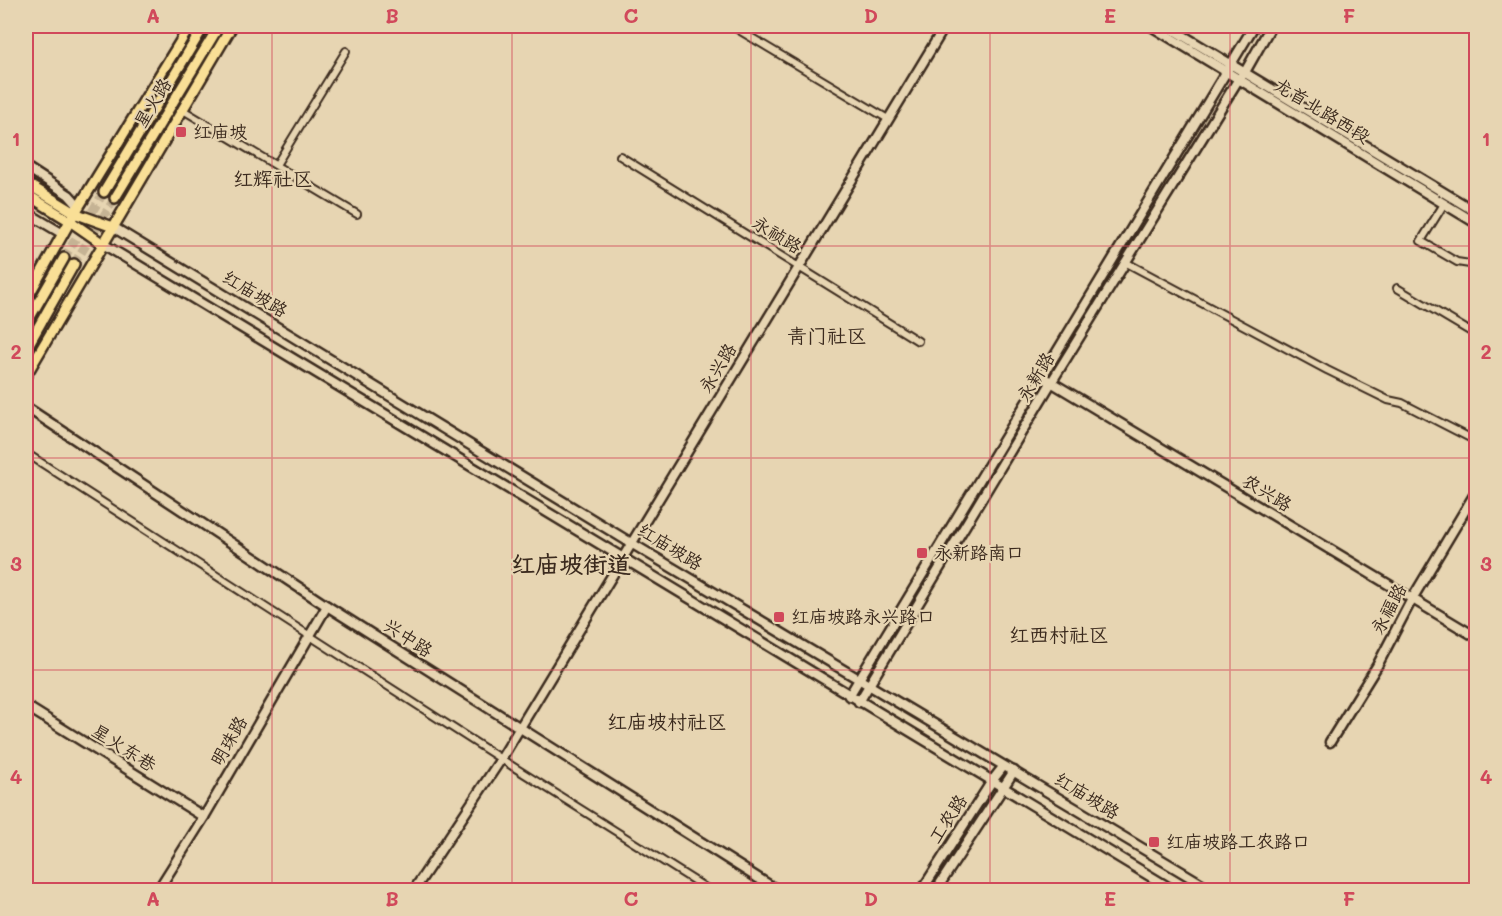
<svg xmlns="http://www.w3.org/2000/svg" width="1502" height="916" font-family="Mali,'LXGW WenKai TC',sans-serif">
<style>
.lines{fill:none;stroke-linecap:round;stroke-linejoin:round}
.primary-tunnel{stroke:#c5b394;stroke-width:9;stroke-dasharray:9 4.5;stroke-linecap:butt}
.street-casing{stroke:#3b2a1e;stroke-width:10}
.secondary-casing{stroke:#3b2a1e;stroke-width:13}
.primary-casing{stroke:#3b2a1e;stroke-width:14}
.street{stroke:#e7d5b2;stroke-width:6}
.secondary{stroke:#e7d5b2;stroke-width:8}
.primary{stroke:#f9df96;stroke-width:9}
.grid{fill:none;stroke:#d1495b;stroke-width:1.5;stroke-opacity:0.55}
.poi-dot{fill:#d1495b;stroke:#e7d5b2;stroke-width:2}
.labels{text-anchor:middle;stroke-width:4.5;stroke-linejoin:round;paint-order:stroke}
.street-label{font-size:18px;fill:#3b2a1e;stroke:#e7d5b2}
.poi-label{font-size:18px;fill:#3b2a1e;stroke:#e7d5b2;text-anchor:start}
.neighbourhood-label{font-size:20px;fill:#3b2a1e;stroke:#e7d5b2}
.district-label{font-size:24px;font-weight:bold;fill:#3b2a1e;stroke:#e7d5b2}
.neatline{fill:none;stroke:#d1495b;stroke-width:2}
.grid-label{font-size:20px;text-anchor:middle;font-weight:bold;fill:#d1495b}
</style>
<rect width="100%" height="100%" fill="#e7d5b2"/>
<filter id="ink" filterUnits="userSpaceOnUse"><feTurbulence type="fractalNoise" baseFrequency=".0167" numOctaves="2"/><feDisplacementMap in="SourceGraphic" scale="12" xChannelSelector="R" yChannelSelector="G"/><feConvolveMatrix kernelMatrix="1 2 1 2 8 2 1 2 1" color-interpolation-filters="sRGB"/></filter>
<g filter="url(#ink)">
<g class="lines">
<g class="primary-tunnel">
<path d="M64,258L104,192"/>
<path d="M74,264L115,198"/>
</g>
<g class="street-casing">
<g id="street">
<path d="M732,26L888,119"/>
<path d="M183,110L357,214"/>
<path d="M620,156L918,341"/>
<path d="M276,165L346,51"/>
<path d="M1444,204L1421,241L1457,262L1476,265"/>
<path d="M1125,262L1327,370L1388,400L1402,403L1476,441"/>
<path d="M1397,288L1476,335"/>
<path d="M26,453L501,759L709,890"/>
</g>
</g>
<g class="secondary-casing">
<g id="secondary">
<path d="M1151,26L1476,223"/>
<path d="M1167,26L1476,212"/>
<path d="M26,167L69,195L77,204V213"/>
<path d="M26,212L63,234"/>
<path d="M113,227L631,543L1212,890"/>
<path d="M103,244L1173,890"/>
<path d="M1041,376L1476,637"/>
<path d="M26,407L327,606L777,890"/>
<path d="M849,696L1254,26"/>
<path d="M859,702L1051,383L1238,80L1245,72L1271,26"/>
<path d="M26,706L204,817"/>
<path d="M1330,742L1377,666L1412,599L1476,492"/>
<path d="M158,890L204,817L327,606"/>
<path d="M414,890L501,759L945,26"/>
<path d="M922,890L992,781L1003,767"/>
<path d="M936,890L1014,771"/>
</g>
</g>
<g class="primary-casing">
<g id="primary">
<path d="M26,183L77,214L113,227"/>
<path d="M104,192L204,26"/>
<path d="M26,194L70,221L103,244"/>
<path d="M115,198L219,26"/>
<path d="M26,300L70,221L190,26"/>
<path d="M26,324L64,258"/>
<path d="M26,349L74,264"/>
<path d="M26,375L232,26"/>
</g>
</g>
<use href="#street" class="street"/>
<use href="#secondary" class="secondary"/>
<use href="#primary" class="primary"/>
</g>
</g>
<path class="grid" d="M272,26V890M512,26V890M751,26V890M990,26V890M1230,26V890M26,246H1476M26,458H1476M26,670H1476"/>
<g class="poi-dot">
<rect x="175" y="126" width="12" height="12" rx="3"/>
<rect x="916" y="547" width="12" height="12" rx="3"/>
<rect x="773" y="611" width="12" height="12" rx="3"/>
<rect x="1148" y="836" width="12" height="12" rx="3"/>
</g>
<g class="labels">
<g class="street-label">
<text transform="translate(153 103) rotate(-59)" y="6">星火路</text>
<text transform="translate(1322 111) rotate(31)" y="6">龙首北路西段</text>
<text transform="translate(777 235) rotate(31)" y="6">永祯路</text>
<text transform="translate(255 294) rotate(31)" y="6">红庙坡路</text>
<text transform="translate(718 368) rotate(-59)" y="6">永兴路</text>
<text transform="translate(1036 377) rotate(-59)" y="6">永新路</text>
<text transform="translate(1267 493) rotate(31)" y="6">农兴路</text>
<text transform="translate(670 547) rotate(31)" y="6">红庙坡路</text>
<text transform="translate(1389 609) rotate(-62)" y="6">永福路</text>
<text transform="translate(408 638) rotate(33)" y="6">兴中路</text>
<text transform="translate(229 741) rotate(-60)" y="6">明珠路</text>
<text transform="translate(124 748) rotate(32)" y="6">星火东巷</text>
<text transform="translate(1087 796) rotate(31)" y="6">红庙坡路</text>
<text transform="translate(948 819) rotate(-57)" y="6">工农路</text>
</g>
<g class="poi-label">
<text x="193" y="138">红庙坡</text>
<text x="934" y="559">永新路南口</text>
<text x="791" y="623">红庙坡路永兴路口</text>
<text x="1166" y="848">红庙坡路工农路口</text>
</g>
<g class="neighbourhood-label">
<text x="273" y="186">红辉社区</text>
<text x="827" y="343">青门社区</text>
<text x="1059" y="642">红西村社区</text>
<text x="667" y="729">红庙坡村社区</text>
</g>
<g class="district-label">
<text x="571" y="573">红庙坡街道</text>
</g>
</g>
<rect width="1502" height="916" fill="none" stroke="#e7d5b2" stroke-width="66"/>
<rect x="33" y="33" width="1436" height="850" class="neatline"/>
<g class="grid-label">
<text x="153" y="23">A</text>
<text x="392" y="23">B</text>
<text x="631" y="23">C</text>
<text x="871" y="23">D</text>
<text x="1110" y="23">E</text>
<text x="1349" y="23">F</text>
<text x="16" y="146">1</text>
<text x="1486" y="146">1</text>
<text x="16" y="359">2</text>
<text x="1486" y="359">2</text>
<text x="16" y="571">3</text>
<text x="1486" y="571">3</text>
<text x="16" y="784">4</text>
<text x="1486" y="784">4</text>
<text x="153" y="906">A</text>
<text x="392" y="906">B</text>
<text x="631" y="906">C</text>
<text x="871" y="906">D</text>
<text x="1110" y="906">E</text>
<text x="1349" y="906">F</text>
</g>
</svg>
